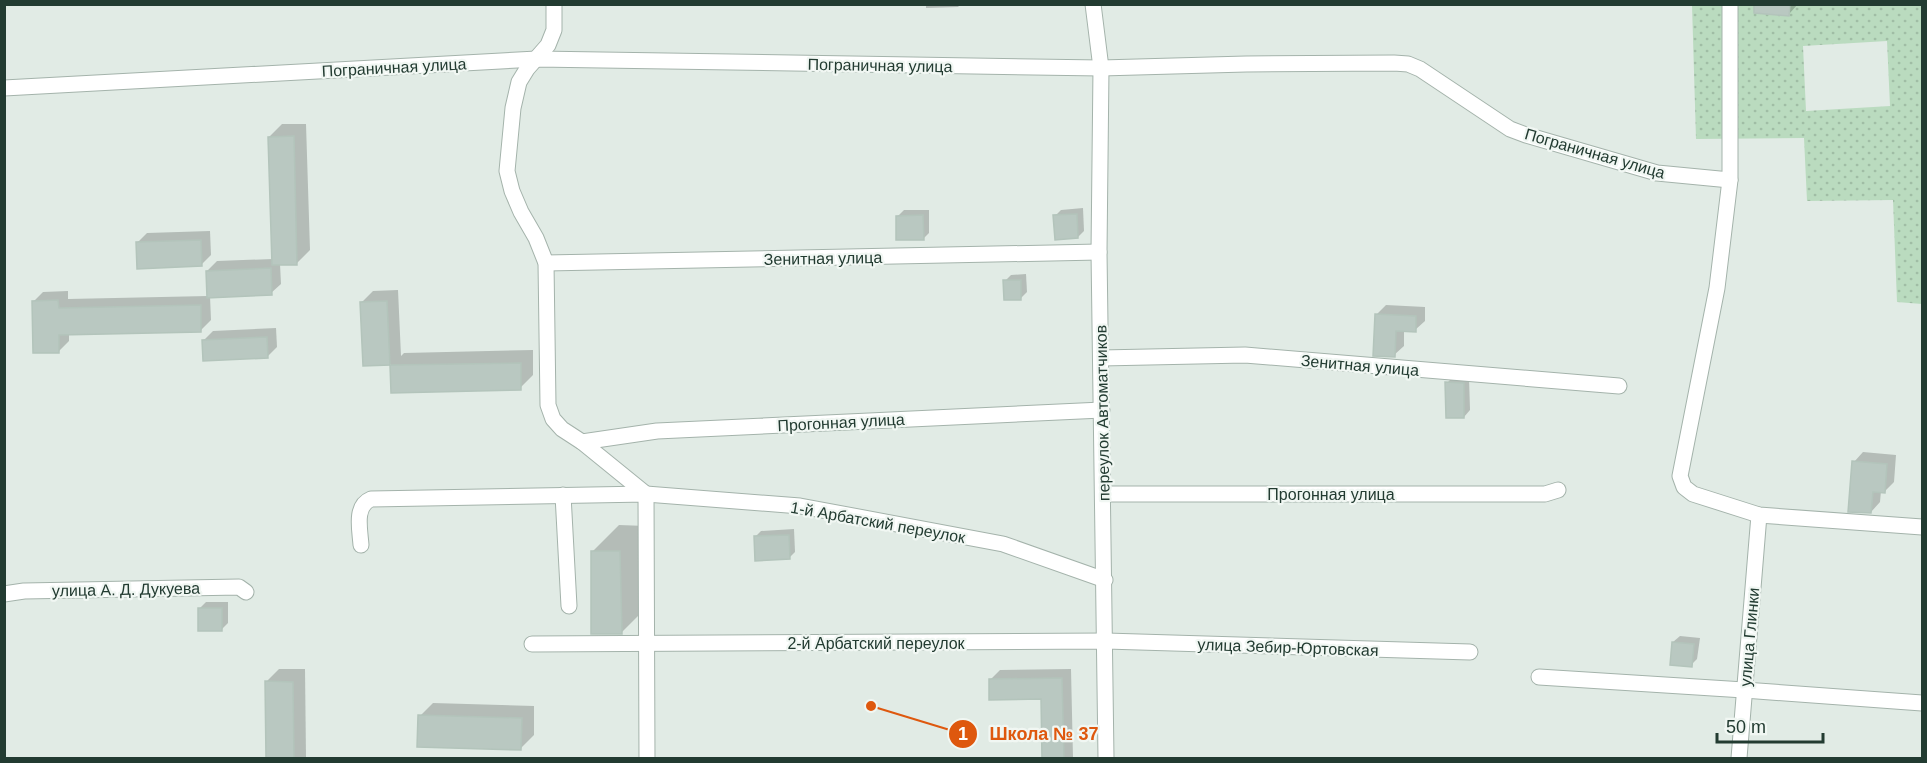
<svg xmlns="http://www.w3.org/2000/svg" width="1927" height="763" font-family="Arial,sans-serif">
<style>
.grass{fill:url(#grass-dots);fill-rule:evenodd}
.shadow{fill:#0003}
.building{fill:#b9c8c1;stroke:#b3c4bb;stroke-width:1.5}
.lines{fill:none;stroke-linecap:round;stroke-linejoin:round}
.minor-casing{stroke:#a4b3ab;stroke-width:17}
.minor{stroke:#fff;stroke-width:15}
.labels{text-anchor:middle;stroke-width:4.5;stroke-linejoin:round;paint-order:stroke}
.street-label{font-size:16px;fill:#223b31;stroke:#f1f7f3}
.leader{fill:none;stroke:#de580e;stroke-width:2}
.callout-dot{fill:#de580e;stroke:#f1f7f3;stroke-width:2}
.mark-label{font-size:18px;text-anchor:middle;font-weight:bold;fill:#fff}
.callout-label{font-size:18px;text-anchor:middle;font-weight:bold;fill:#de580e;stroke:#f1f7f3;stroke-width:4.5;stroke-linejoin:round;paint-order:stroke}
</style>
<defs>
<pattern id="grass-dots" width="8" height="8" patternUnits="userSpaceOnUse" patternTransform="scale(1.5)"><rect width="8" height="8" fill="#badbbf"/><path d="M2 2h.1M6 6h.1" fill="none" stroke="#a0bda5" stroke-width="1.8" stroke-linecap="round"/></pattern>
</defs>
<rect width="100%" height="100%" fill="#e1ebe5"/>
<path class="grass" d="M1692,5H1922V304L1897,302L1893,200L1807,201L1804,138L1696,139ZM1887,41L1890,106L1806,111L1803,46Z"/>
<g class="shadow">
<path d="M926,4H961L958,7L926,8Z"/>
<path d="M1758,4H1798L1789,14Z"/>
<path d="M282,124H306L310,250L297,263L280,264L281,284L271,293L210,296L211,320L201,330L69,333V341L59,351L33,302L43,292L68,291V299L208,296L207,271L217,261L273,259L269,137Z"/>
<path d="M1083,208L1084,231L1078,237L1055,216L1061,210Z"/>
<path d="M904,210H929V233L923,239L898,216Z"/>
<path d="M210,231L211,255L201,265L137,243L147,233Z"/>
<path d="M1026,274L1027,292L1021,298L1005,281L1011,275Z"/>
<path d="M398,290L401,356L404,353L533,350V375L520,388L392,391L391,364L364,365L361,303L373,291Z"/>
<path d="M1386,305L1425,307V321L1415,330H1404V346L1394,355L1376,315Z"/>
<path d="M276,328L277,347L267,357L203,341L213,331Z"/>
<path d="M1453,377H1469L1470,410L1464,417L1447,383Z"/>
<path d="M1863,452L1896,455L1894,482L1884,492L1881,491L1880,502L1871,512L1854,462Z"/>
<path d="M619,525L646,526L648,606L622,632L593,551Z"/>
<path d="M794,529L795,552L789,558L755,537L761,531Z"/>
<path d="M206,602H228V623L222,629L199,609Z"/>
<path d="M1680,636L1700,638L1697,659L1691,665L1673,642Z"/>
<path d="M279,669H305L306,758H267L266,682Z"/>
<path d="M1071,669L1073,758H1044L1043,698L990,680L1000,670Z"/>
<path d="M433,703L534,706V735L521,748L420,716Z"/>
</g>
<g class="building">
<path d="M1754,4H1790L1789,16L1754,13Z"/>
<path d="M294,136L297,265H272L268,137Z"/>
<path d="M1077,214L1078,238L1055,240L1053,215Z"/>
<path d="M923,215L924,240H896V216Z"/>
<path d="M201,240L202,266L137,269L136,242Z"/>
<path d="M271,268L272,295L207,298L206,271Z"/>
<path d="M1003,280H1021V300H1004Z"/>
<path d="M58,300L59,308L201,305V332L59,335V353H33L32,301Z"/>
<path d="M387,301L390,365L363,366L360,302Z"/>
<path d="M1375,314L1416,316V332L1396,331L1395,357L1373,356Z"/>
<path d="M267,337L268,358L203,361L202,340Z"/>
<path d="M521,363V390L391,393L390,365Z"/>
<path d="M1445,382L1464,383V418H1446Z"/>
<path d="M1852,461L1887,464L1885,493L1873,492L1871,513L1848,512Z"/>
<path d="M789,535L790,559L755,561L754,536Z"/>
<path d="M591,551H620L622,634H591Z"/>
<rect x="198" y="608" width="24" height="23"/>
<path d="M1672,642L1694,644L1692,667L1670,665Z"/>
<path d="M1062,678L1064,759H1042L1041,699L989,700V679Z"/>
<path d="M265,681L293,682L294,759H266Z"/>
<path d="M418,715L522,718L521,750L417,747Z"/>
</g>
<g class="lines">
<g class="minor-casing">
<g id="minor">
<path d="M554,4V30L548,45L527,69L519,82L513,108L507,171L512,191L521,212L536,238L546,263L548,405L553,419L562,429L582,442L646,494"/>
<path d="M1093,4L1101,68L1099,252L1106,758"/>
<path d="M1730,4V180L1717,288L1680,476L1684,487L1693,494L1759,515L1922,527"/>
<path d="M4,88L537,59L1101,68L1246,64L1394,63L1408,64L1420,69L1510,129L1526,135L1657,173L1730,180"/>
<path d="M546,263L1099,252"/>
<path d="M1101,358L1245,355L1619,386"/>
<path d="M582,442L657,431L1102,410"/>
<path d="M646,494L647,758"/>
<path d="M1103,494H1545L1558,490"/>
<path d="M563,495L569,606"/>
<path d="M361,545C360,530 354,506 371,499L646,494L800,506L1003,544L1105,580"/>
<path d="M4,594L24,591L239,587L246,592"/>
<path d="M532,644L1106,641L1470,652"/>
<path d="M1539,677L1744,690L1922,703"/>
<path d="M1739,758L1759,515"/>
</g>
</g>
<use href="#minor" class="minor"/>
</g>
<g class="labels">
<g class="street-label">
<text transform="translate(880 65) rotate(1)" y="6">Пограничная улица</text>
<text transform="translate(394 67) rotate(-3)" y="6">Пограничная улица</text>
<text transform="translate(1595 153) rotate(16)" y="6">Пограничная улица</text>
<text transform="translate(823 258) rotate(-1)" y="6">Зенитная улица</text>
<text transform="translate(1360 365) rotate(5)" y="6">Зенитная улица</text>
<text transform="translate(1102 413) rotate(-91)" y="6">переулок Автоматчиков</text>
<text transform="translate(841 422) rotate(-3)" y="6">Прогонная улица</text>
<text x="1331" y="500">Прогонная улица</text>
<text transform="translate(878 522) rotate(10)" y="6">1-й Арбатский переулок</text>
<text transform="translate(126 589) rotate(-1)" y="6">улица А. Д. Дукуева</text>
<text transform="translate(1749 637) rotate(-85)" y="6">улица Глинки</text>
<text x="876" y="649">2-й Арбатский переулок</text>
<text transform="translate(1288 647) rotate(2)" y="6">улица Зебир-Юртовская</text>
</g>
</g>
<path class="leader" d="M871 706L963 734"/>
<g class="callout-dot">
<circle cx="871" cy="706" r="6"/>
<circle cx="963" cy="734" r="15"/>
</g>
<g class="mark-label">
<text x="963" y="740">1</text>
</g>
<g class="callout-label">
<text x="1044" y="740">Школа № 37</text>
</g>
<rect width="1927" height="763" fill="none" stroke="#223b31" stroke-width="12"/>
<path d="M1717 733v9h106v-9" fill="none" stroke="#223b31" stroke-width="3"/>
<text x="1726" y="733" font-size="18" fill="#223b31" stroke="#f1f7f3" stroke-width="4.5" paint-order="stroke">50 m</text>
</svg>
